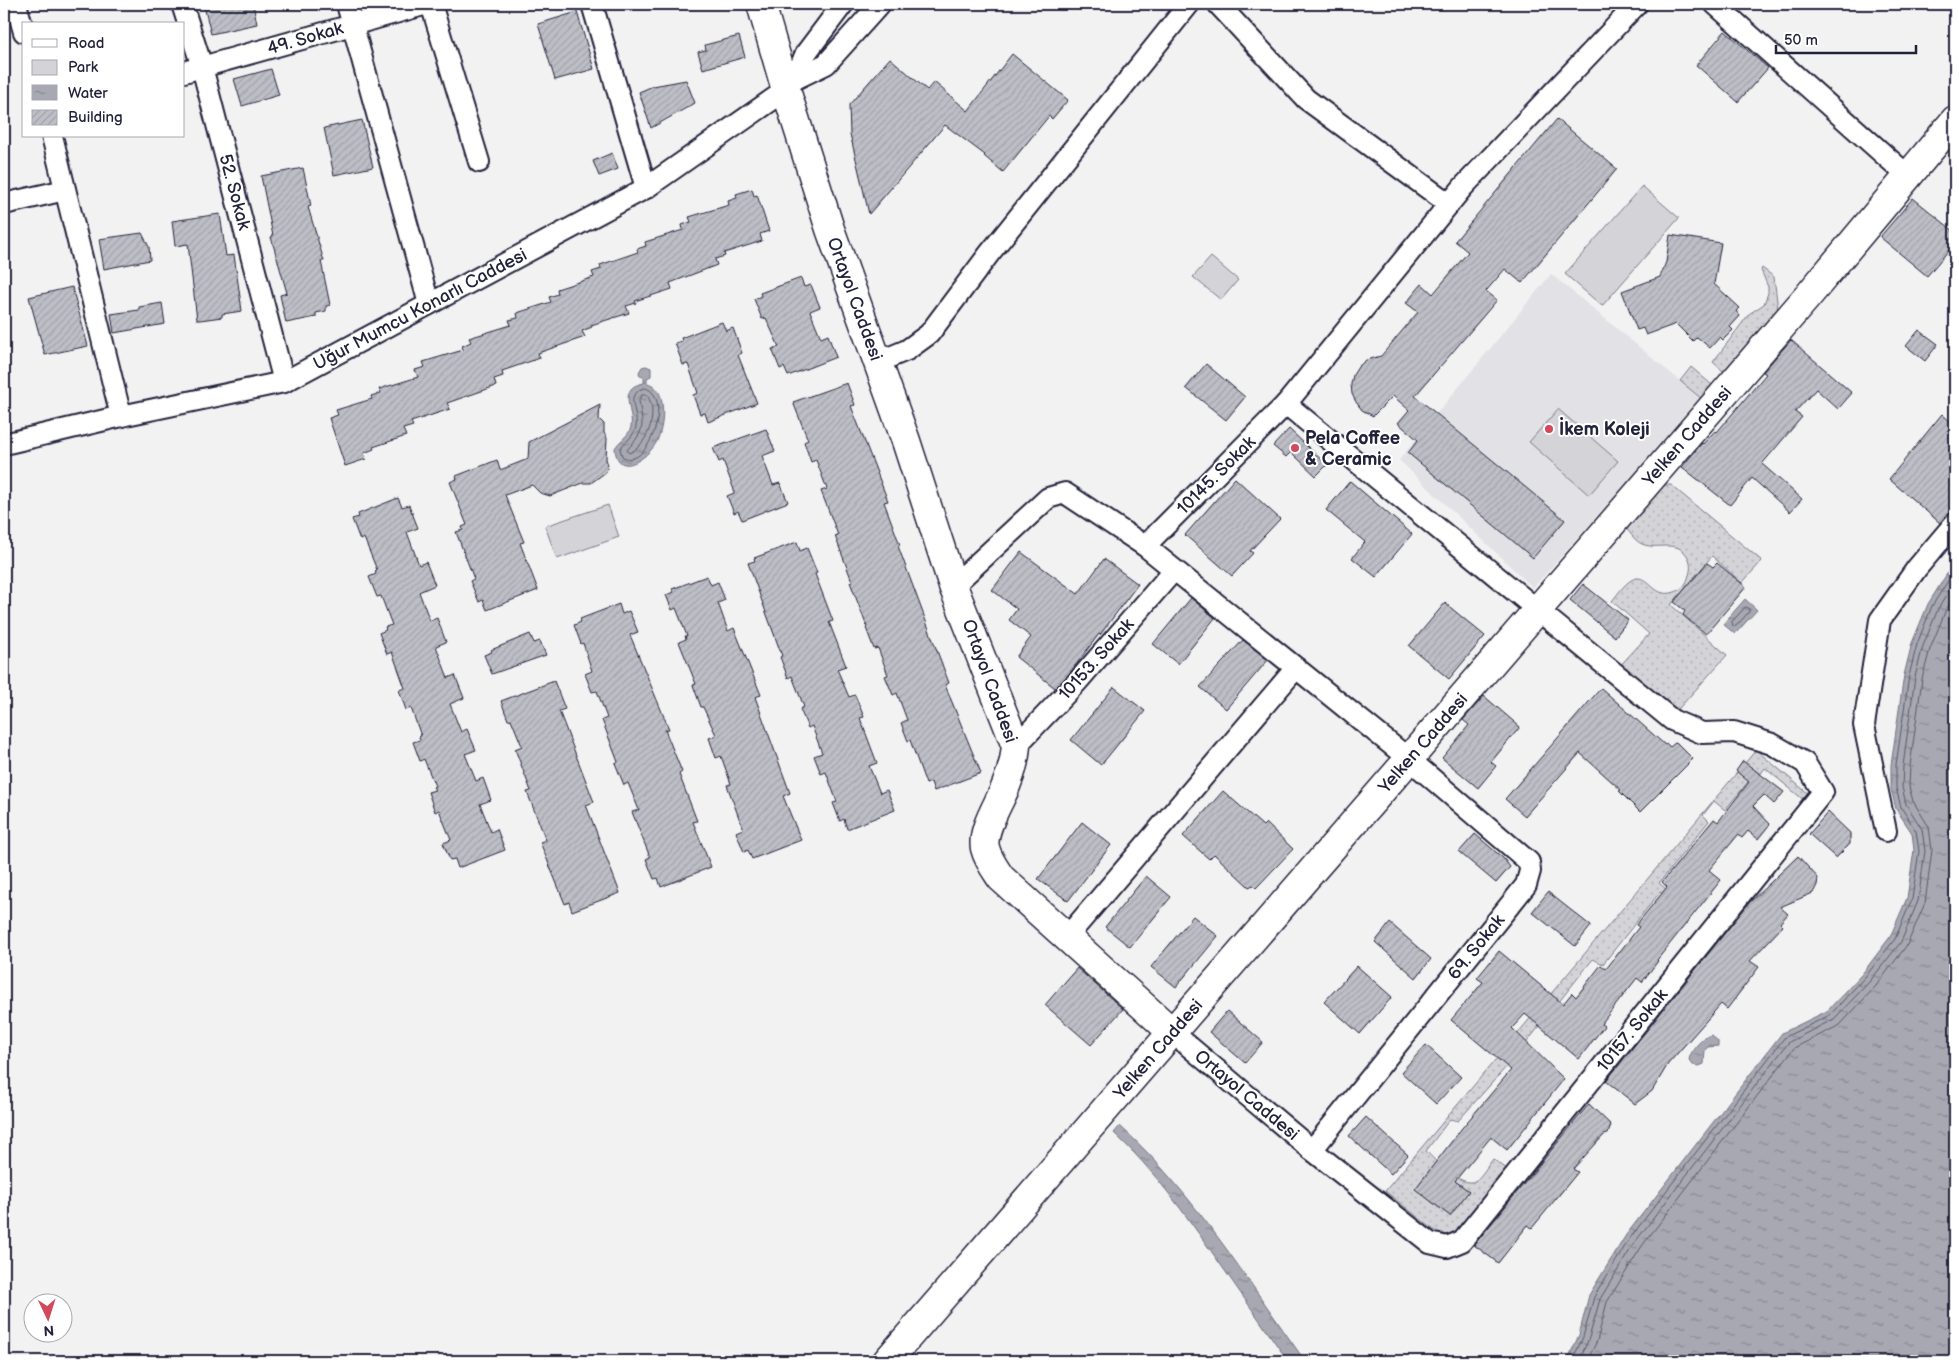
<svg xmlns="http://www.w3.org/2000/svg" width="1959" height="1365" font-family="'Balsamiq Sans',sans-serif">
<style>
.built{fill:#e2e2e6}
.grass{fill:url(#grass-dots);stroke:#7a7a8a}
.green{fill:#d3d3d8;stroke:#7a7a8a}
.water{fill:url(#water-ripples);stroke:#727282}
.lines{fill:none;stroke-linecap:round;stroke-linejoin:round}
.shore{stroke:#58586b;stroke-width:1}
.building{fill:url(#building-hatch);stroke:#22223b}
.street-casing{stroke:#22223b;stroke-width:24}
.secondary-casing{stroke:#22223b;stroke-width:31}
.street{stroke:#fff;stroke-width:20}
.secondary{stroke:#fff;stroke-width:28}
.poi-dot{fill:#d1495b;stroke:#fff;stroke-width:2}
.labels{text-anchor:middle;stroke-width:4;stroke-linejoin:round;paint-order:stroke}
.street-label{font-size:18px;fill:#22223b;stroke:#fff}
.poi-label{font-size:18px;font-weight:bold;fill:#22223b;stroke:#fff;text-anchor:start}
</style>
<defs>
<pattern id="grass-dots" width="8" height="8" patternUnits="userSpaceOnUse" patternTransform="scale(1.25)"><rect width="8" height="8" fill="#d3d3d8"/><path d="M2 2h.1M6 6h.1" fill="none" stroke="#b5b5ba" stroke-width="1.8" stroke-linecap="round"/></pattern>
<pattern id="water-ripples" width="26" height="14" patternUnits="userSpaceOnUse" patternTransform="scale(1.25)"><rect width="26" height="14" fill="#a8a8b2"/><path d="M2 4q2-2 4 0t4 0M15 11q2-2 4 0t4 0" fill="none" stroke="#888892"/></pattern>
<pattern id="building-hatch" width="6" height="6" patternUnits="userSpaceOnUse" patternTransform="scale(1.25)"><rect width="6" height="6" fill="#bebec6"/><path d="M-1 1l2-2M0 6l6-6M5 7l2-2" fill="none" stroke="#a3a3ab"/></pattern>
</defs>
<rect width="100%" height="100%" fill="#f2f2f3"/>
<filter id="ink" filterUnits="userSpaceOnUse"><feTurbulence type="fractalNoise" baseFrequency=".02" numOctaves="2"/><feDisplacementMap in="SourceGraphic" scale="10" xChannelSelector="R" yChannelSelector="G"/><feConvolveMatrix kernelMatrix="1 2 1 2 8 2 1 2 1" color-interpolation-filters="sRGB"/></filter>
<g filter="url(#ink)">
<path class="built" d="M1551,274L1702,399L1533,588L1399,460Z"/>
<g class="grass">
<path d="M1762,268L1774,277L1778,309L1724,372L1713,362L1749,314L1764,304L1768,293V287L1761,270Z"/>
<path d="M1691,367L1712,385L1702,399L1680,381Z"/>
<path d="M1661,485H1671L1762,561L1742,583L1712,556L1671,605L1727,655L1672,716L1618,668L1649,634L1612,601C1618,594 1627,579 1637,578C1650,577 1654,599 1675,592C1683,589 1687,583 1689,575C1691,569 1691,562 1688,557C1677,538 1658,551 1642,544C1635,541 1631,534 1626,528Z"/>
<path d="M1756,750L1810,795L1805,801L1765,768L1757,779L1752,777L1725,810L1714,801L1703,815L1709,821L1659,883L1693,912L1690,918L1660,892L1603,964L1593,959L1515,1057L1458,1121L1450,1119L1426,1151C1434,1160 1462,1188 1475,1181C1482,1176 1488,1165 1493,1159L1507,1169L1453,1234L1447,1235L1434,1230L1385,1191Z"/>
</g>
<g class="green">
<path d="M1642,186L1679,218L1602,306L1565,274Z"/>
<path d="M1211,257L1238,280L1221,300L1193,277Z"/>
<path d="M1558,409L1618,461L1589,495L1529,442Z"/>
<path d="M608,505L619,537L557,559L545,526Z"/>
</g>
<g class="water">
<path d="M646,366L651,368V376L647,378V383C657,385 661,394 662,403C664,415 662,430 657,441C649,458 617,480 615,448C619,441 627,437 630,430C637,414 614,388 644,383V377L640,376L639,372L642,367Z"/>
<path d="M1955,561V1361H1567L1579,1335L1589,1295L1626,1235L1782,1033L1827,1011L1862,974L1890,937L1907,898L1914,850L1912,833L1896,809L1891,789V765L1904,675L1912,643L1928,604Z"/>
<path d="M1745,599L1757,610L1735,634L1723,624Z"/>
<path d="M1711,1035L1718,1041V1046L1708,1047L1705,1050L1704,1064L1699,1066L1693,1065L1689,1060C1690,1051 1702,1037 1711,1035Z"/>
<path d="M1120,1126C1194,1193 1247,1280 1305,1361H1288C1264,1327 1240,1292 1216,1258C1185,1214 1154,1170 1114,1133Z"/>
</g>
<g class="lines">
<g class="shore">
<path d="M645,388C675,395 647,474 622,456L620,449C623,443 630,440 633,434C641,422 632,410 633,397L639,390Z"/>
<path d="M642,395H647C659,412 648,446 629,453L627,450C646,429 643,427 639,401Z"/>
<path d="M1746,607L1749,609V612L1736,626H1733L1732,622Z"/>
<path d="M1572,1361L1583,1337L1594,1297L1630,1238L1785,1037L1830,1015L1865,977L1895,939L1912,899L1919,851L1916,831L1901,807L1896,788V765L1909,676L1917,644L1932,606L1955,570"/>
<path d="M1579,1361L1589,1338L1600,1299L1635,1242L1789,1042L1834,1019L1870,981L1901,942L1918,901L1925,851L1922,829L1906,804L1902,787L1903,766L1915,677L1923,646L1938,609L1955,581"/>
<path d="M1587,1361L1597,1341L1607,1302L1642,1246L1794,1048L1840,1025L1876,986L1907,945L1925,903L1932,850L1929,827L1913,801L1909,787L1910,766L1922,679L1930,649L1945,612L1955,594"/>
</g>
</g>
<g class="building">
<path d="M215,4H253L257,24L211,34L204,6Z"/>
<path d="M577,12L594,69L555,80L538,24Z"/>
<path d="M1725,31L1768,68L1738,102L1696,65Z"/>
<path d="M739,36L745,57L703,69L698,52L706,50L705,45Z"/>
<path d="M1012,54L1068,100L1052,119L1049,116L1003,172L984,156L985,155L945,125L869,214L850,134L849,105L890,58L927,90L934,82L968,111Z"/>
<path d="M271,69L279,95L242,106L234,79Z"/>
<path d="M686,80L695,103L651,128L639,92L653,86Z"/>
<path d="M1557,119L1617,169L1522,283L1505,269L1486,291L1497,300L1415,396L1565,520L1533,558L1408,453L1418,440L1398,423L1409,410L1393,396L1373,416L1362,410L1356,402L1352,394L1351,384L1353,375L1358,367L1366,360L1381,356L1418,312L1406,303L1422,284L1433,294L1468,252L1455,241Z"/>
<path d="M362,120L373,167L334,175L324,128Z"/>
<path d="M612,153L618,169L599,176L593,161Z"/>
<path d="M303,168L311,206L308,207L324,261H321L330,305L326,306V311L316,313V317L286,323L280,295L287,293L271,237L273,236L261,176Z"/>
<path d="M752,189L754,196L757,195L769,231L760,234L762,241L724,253L725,256L715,259L717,265L670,283L672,289L635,301L636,303L626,306L629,313L591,325L592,327L582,331L585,337L538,353L540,358L502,371L503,376L494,379L496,386L447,403L450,409L411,422L413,426L403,429L406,436L373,447L374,449L364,453L366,459L345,466L329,418L338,415L336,410L372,399L371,396L381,393L379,389L418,377L415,370L425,367L423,362L463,350L462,346L471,342L469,338L511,325L509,320L518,318L517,313L551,302L549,297L558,294L557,289L594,277L592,272L601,269L600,265L638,252L637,249L646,246L645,242L683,230L682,225L691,222L689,217L729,205L728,201L737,198L736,194Z"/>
<path d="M1913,198L1955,232V243L1927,276L1880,237Z"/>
<path d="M220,214L226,256L234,255L242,311L222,314V317L200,320H197L188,244L175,246L172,221Z"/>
<path d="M142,233L149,247L150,260L104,269L99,239Z"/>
<path d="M1670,235L1721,243L1714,284L1740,308L1736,311L1740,316L1730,327L1733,330L1723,340L1720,337L1710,348L1697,337L1693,341L1676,324L1646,335L1643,328L1637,330L1622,291L1660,277L1666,262Z"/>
<path d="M801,278L804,287L811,285L820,307L810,311L821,338L828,335L836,357L788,376L784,367L780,369L772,349L779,347L766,318L762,319L754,299L761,296L760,293Z"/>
<path d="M72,287L88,346L45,355L29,297Z"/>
<path d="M162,303L165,324L114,333L111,314L139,310V307Z"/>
<path d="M722,322L726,331L733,328L742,353L738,355L757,403L708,422L705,413L700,414L693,395L698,393L688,364L683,365L675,343L682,341L681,338Z"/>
<path d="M1919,330L1938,344L1925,361L1906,346Z"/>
<path d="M1791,340L1852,393L1838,409L1816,389L1795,412L1802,417L1762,464L1802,499L1790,512L1752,478L1730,505L1682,467L1702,443L1703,444L1715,431L1717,432L1766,374L1763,372Z"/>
<path d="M1206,364L1245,397L1226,420L1186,388Z"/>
<path d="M847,383L855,405L851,406L888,501L884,502L900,545L898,546L949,683L945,685L981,773L934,791L931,782L926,784L910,740L908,741L901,723L907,720L897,693L893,695L885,676L888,675L878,648L874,649L866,628L867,627L850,582L852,581L835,536L838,535L821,491L827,489L816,460L811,462L804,442L808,440L793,402Z"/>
<path d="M600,405L599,419L604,424V433L607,438L606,459L608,465L606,472L591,483H583L550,496L540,493L532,485L505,495L524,542L520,543L538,590L487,610L483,600L479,602L470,581L474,579L456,532L463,530L462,527L467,525L450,482L457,479L456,476L497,460L500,470L528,459L529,442Z"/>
<path d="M1942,414L1955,426V507L1940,523L1889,479Z"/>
<path d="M766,429L775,451L762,456L773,485L780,483L788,502L742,520L738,511L734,513L727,496L734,493V490L723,460L719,462L713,448Z"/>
<path d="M1289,429L1327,465L1316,476L1291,452L1286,457L1273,446Z"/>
<path d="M1235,478L1280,519L1250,551L1253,553L1232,576L1185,535Z"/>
<path d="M1350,481L1412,534L1376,577L1352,558L1365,542L1326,510Z"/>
<path d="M398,498L402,507L409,505L418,528L407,532L419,565L426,562L435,585L419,592L430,621L437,618L446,642L436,646L448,678L455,675L464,698L450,704L461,732L467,729L476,750L465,754L476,781L483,778L491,800L480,804L491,832L497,829L505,850L458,868L455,859L450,860L443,843L451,840L439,810L435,812L428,792L435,790L433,787L435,786L424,759L420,761L413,742L420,740L419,737L421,736L411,708L406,710L399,690L405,688L392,652L387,654L379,633L386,630L385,627L392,625L381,596L377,597L369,577L376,574L375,571L377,570L364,538L360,540L352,519L359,517L358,514Z"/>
<path d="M797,542L800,551L807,548L817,573L815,574L833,621L829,622L846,666L837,669L849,697L855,695L864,717L860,718L877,763L869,766L880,793L887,790L895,810L847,829L844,819L840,821L833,803L837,802L826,772L821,774L814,756L822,753L812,726L808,728L800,709L804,707L792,676L788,678L780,657L782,656L748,563L755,561L754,558Z"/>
<path d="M1021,552L1078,594L1104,559L1138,584L1100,635L1099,634L1069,674L1055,688L1016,657L1031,637L1009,620L1017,609L992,590Z"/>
<path d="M1707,563L1713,567L1717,563L1746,587L1706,634L1683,615L1685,611L1674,602Z"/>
<path d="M707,576L711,585L718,582L725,600L718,603L728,631L734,628L761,695L755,697L790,793L783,796L801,840L752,859L748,850L744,852L736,832L743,829L727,785L731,784L721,756L716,758L709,738L716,735L703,707H701L693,685L696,684L679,642L686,639L685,636H687L676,608L672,610L666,595L674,592L672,589Z"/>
<path d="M1583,584L1628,620L1615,637L1570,600Z"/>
<path d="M1191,598L1215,618L1178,664L1153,644Z"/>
<path d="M1445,603L1485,636L1449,679L1409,646Z"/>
<path d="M619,604L622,614L629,611L638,632L630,635L669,729L665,730L682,772L679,774L697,821L693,822L711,867L661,887L658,878L654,879L646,859L650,857L632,812L639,810L628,783L624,785L615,763L618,762L602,720L607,718L597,691L592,692L585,674L592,671L583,643L581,644L574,625L581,622L580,619Z"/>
<path d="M530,634L534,643L540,641L546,655L492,674L484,655L492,652L491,650Z"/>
<path d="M1243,640L1268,660L1226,709L1200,687Z"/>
<path d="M554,681L565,709L559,711L594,802L586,805L620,893L572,911L569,902L565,904L540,842L546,840L527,792L531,791L515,749L522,746L511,719L508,720L501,701Z"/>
<path d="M1114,687L1145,711L1101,765L1071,740Z"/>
<path d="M1601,688L1665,745L1667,744L1670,747L1676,742L1693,759L1640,812L1619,791L1621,790L1580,753L1525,816L1505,799Z"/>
<path d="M1484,696L1520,727L1491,762L1496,766L1478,788L1442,758L1469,725L1463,720Z"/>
<path d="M1743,761L1784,792L1774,804L1764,795L1753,806L1770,824L1758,839L1748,831L1742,838L1738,835L1709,870L1721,880L1657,960L1658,961L1642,982L1637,978L1601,1024L1604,1026L1579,1059L1525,1014L1512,1028L1564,1079L1507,1150L1491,1137L1455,1181L1469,1191L1450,1216L1415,1189L1462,1128L1511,1070L1451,1020L1483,982L1477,978L1499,951L1563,1004L1572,993L1576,997L1601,965L1606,969L1639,927L1636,925L1667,887L1662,882L1714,819L1718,822L1749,782L1736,771Z"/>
<path d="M1223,791L1263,826L1266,823L1293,849L1256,888L1253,885L1249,887L1214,854L1209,859L1183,836Z"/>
<path d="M1828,812L1850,833V844L1836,858L1809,834Z"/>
<path d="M1082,822L1111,845L1068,901L1038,879Z"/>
<path d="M1475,834L1504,859L1510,867L1496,883L1459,852Z"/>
<path d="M1798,856L1818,878L1817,885L1813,893L1780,907L1788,914L1780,923L1783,926L1750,961L1759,967L1727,1009L1721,1004L1668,1064L1652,1091L1635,1104L1606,1081L1749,903Z"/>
<path d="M1146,876L1171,897L1130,947L1105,927Z"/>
<path d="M1548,892L1591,926L1575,946L1532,912Z"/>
<path d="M1193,916L1218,936L1176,987L1151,967Z"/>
<path d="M1390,923L1431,959L1416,978L1375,942Z"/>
<path d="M1357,966L1392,997L1360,1034L1324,1002Z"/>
<path d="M1077,968L1123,1009L1091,1045L1045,1005Z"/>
<path d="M1227,1011L1263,1042L1245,1063L1209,1032Z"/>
<path d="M1426,1045L1461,1077L1436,1104L1401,1072Z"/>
<path d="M1589,1104L1611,1125L1608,1134L1604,1135L1573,1169L1578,1172L1532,1228L1528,1225L1498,1263L1474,1245Z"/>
<path d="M1366,1117L1408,1155L1391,1174L1349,1136Z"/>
</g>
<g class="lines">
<g class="street-casing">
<g id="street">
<path d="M16,4L24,32"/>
<path d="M182,4L202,67L284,382"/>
<path d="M347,4L429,304"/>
<path d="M431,4L479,162"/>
<path d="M592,4L646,188"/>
<path d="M1218,4L1306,99L1449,204"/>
<path d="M1715,4L1908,176"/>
<path d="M184,72L427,4"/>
<path d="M795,79L826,64L880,4"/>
<path d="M52,136L121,416"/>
<path d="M4,204L65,190"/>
<path d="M878,362L907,350L929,334L989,254L1189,4"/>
<path d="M4,444L126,415L284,382L646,188L786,90L795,79L806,53L843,4"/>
<path d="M1145,546L1286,404"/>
<path d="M953,586L1048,498L1065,493L1145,546L1409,759L1529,862L1530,871L1526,885L1312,1150"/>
<path d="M1016,746L1078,681L1174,570"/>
<path d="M1886,831L1864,725L1880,620L1917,568L1955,523"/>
<path d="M1067,937L1296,668"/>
<path d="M1172,1032L1312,1150L1430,1243L1447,1247L1462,1241L1823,792L1805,763L1772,744L1734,732L1702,733L1672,720L1286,404L1463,187L1637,4"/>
</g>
</g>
<g class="secondary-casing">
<g id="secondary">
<path d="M761,4L786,90L830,229L906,441L953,586L1016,746C1015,759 1012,771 1007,783C1001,801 981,829 985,848C988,860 995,869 1001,878L1172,1032"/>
<path d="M887,1361L1409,759L1808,296L1955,120"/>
</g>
</g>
<use href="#street" class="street"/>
<use href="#secondary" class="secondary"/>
</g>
</g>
<g class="poi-dot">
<circle cx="1549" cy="429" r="5"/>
<circle cx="1295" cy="448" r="5"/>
</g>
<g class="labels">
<g class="street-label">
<text transform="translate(305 38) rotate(-16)" y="6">49. Sokak</text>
<text transform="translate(235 192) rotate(75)" y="6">52. Sokak</text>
<text transform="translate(855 299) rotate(70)" y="6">Ortayol Caddesi</text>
<text transform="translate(420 309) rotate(-28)" y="6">Uğur Mumcu Konarlı Caddesi</text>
<text transform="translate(1687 436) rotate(-49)" y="6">Yelken Caddesi</text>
<text transform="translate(1216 475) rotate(-45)" y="6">10145. Sokak</text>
<text transform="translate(1096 659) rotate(-48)" y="6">10153. Sokak</text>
<text transform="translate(990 681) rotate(70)" y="6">Ortayol Caddesi</text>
<text transform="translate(1423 743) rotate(-49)" y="6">Yelken Caddesi</text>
<text transform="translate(1476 947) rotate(-51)" y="6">69. Sokak</text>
<text transform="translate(1632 1030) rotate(-51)" y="6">10157. Sokak</text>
<text transform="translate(1158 1049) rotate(-49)" y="6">Yelken Caddesi</text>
<text transform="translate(1247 1095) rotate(40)" y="6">Ortayol Caddesi</text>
</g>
<g class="poi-label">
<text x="1559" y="435">İkem Koleji</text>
<text x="1305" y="444">Pela Coffee<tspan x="1305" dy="21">&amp; Ceramic</tspan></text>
</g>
</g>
<rect width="1959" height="1365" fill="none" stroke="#fff" stroke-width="20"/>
<rect x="10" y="10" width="1939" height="1345" fill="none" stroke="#22223b" stroke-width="2" filter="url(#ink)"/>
<rect x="22" y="22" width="162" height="115" fill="#ffffff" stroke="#a7a7b1"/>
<rect x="32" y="39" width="25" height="8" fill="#ffffff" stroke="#a7a7b1"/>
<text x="68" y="48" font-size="15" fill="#22223b">Road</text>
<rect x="32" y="60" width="25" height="15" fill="#d3d3d8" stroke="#a7a7b1"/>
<text x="68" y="72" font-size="15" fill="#22223b">Park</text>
<rect x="32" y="85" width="25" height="15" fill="url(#water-ripples)" stroke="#a7a7b1"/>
<text x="68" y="98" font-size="15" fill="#22223b">Water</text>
<rect x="32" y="110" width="25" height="15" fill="url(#building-hatch)" stroke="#a7a7b1"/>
<text x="68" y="122" font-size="15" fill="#22223b">Building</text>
<g transform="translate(48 1318) rotate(176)"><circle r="24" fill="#ffffff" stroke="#a7a7b1"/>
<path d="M0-4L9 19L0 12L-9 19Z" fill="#d1495b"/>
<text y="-8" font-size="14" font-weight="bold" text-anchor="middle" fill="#22223b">N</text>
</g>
<path d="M1776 45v8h140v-8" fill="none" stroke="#22223b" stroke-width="2.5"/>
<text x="1784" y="45" font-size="15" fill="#22223b" stroke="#ffffff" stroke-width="4" paint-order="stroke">50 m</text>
</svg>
